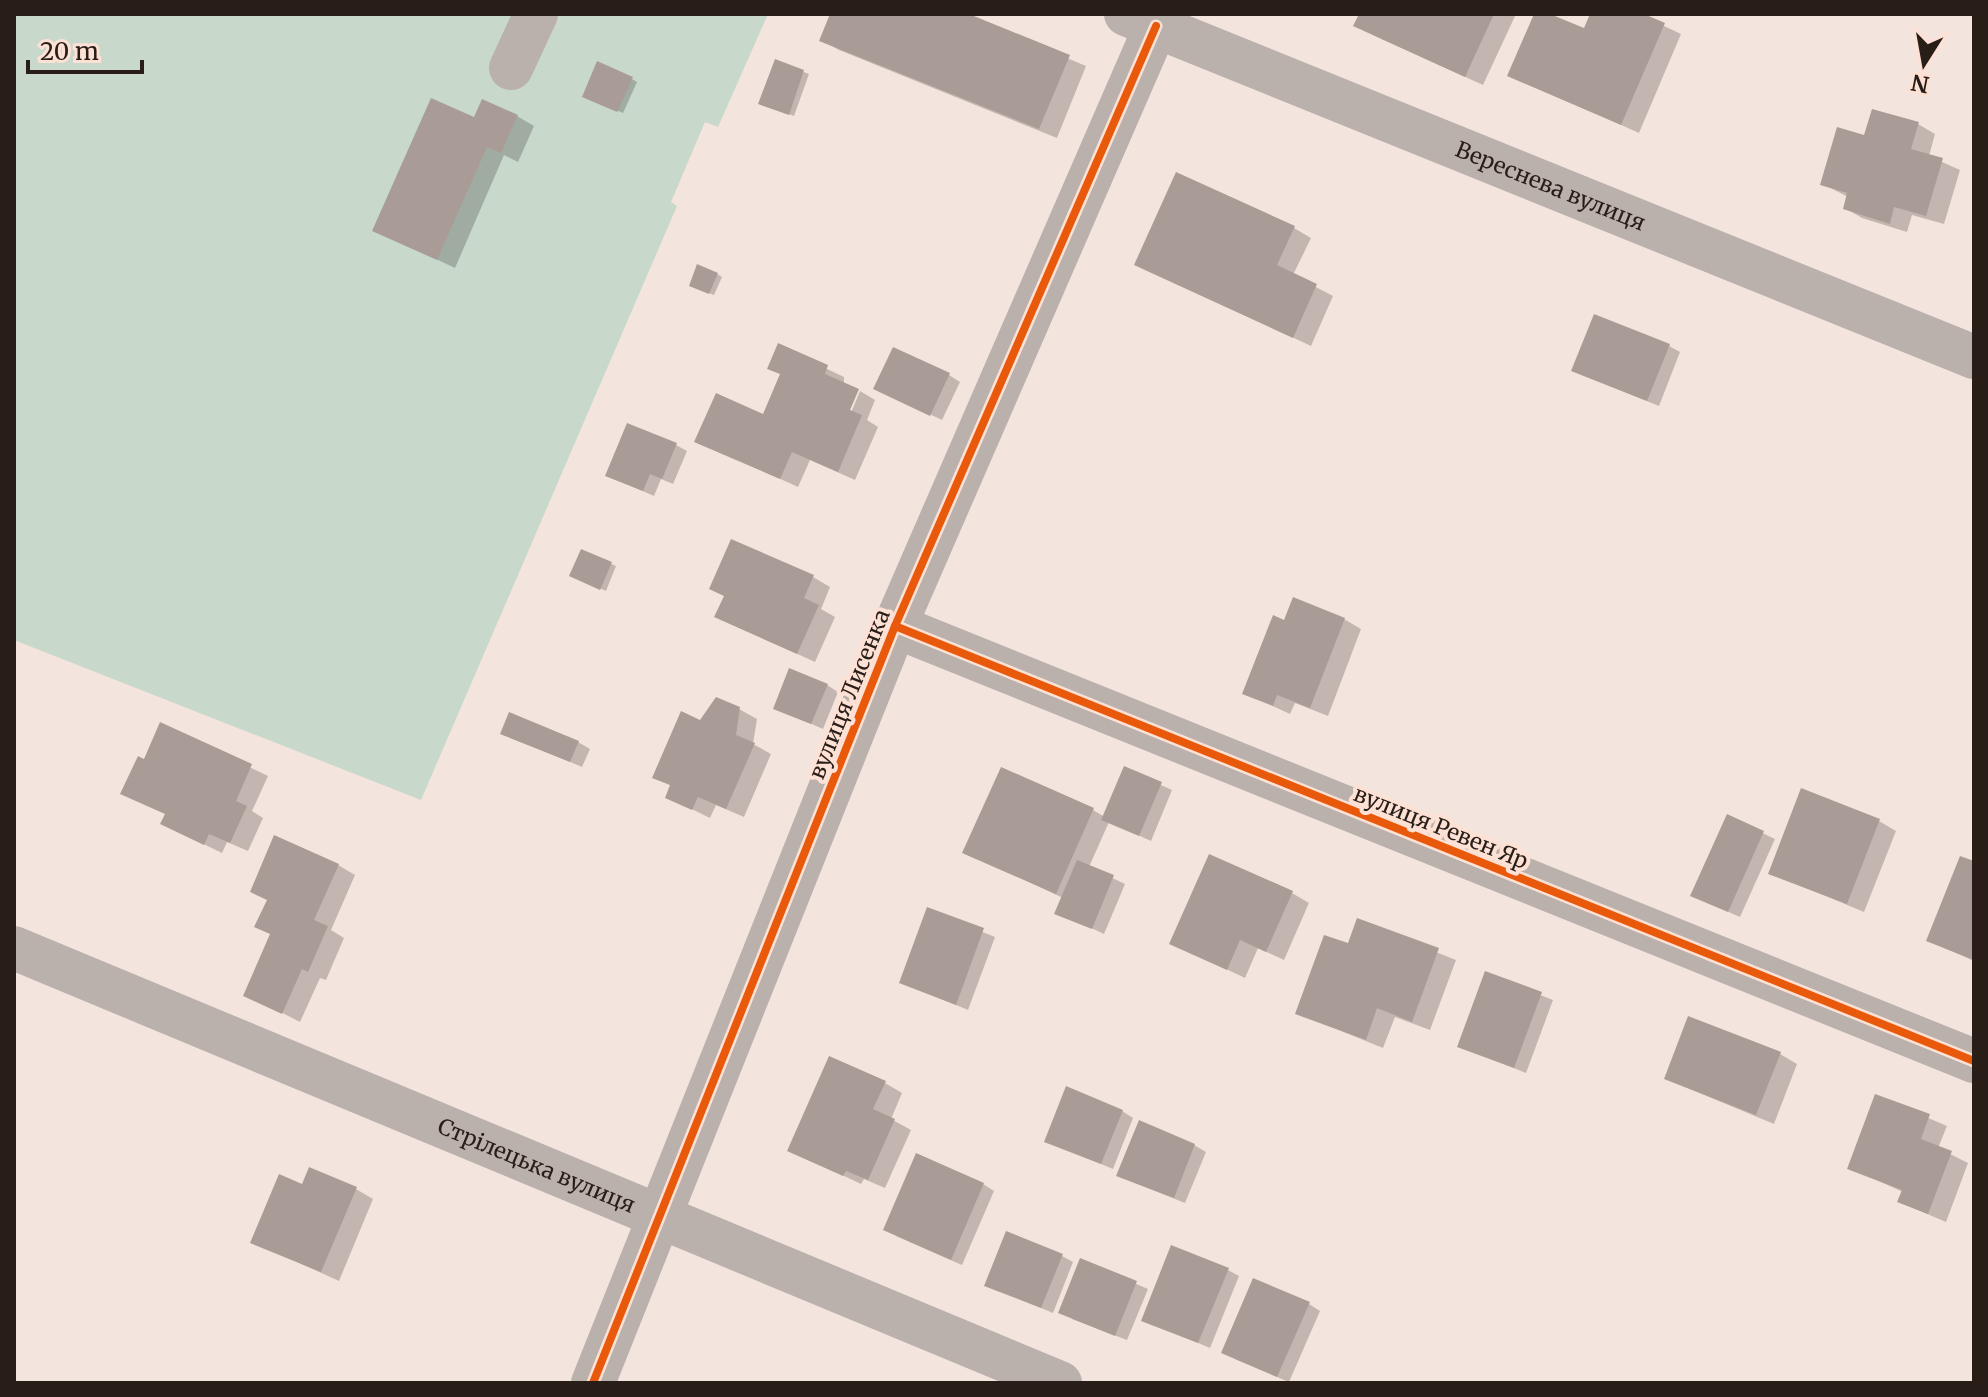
<svg xmlns="http://www.w3.org/2000/svg" width="1988" height="1397" font-family="Merriweather,serif">
<style>
.green{fill:#c8d8ca}
.shadow{fill:#0003}
.building{fill:#a99c97}
.lines{fill:none;stroke-linecap:round;stroke-linejoin:round}
.minor{stroke:#bab1ad;stroke-width:44}
.cycleway-casing{stroke:#fde1d5;stroke-width:13}
.cycleway{stroke:#e8590c;stroke-width:8}
.labels{text-anchor:middle;stroke-width:8;stroke-linejoin:round;paint-order:stroke}
.street-label{font-size:22px;fill:#291d18;stroke:#fde1d5}
</style>
<rect width="100%" height="100%" fill="#f4e4de"/>
<path class="green" d="M14,14H768L718,127L705,122L671,202L677,206L421,800L14,640Z"/>
<g class="shadow">
<path d="M832,14H963L1086,66L1057,138L839,50L822,40Z"/>
<path d="M1361,14H1516L1483,85L1373,35Z"/>
<path d="M1536,14H1545L1585,31L1592,14H1639L1681,34L1639,133L1510,75Z"/>
<path d="M776,61L809,74L794,116L766,106Z"/>
<path d="M632,79L637,82L623,113L589,99Z"/>
<path d="M517,116L534,126L518,162L504,155L455,268L374,230L475,120Z"/>
<path d="M1918,124L1935,134L1929,156L1960,170L1944,224L1912,215L1907,232L1862,218L1845,208L1848,197L1823,184L1866,138Z"/>
<path d="M1294,228L1311,238L1293,275L1333,296L1311,346L1136,264Z"/>
<path d="M717,274L722,277L714,295L696,288Z"/>
<path d="M779,346L844,377V418L848,420L860,391L875,400L867,420L878,427L855,480L810,460L798,487L697,441L764,417L782,375Z"/>
<path d="M1669,346L1680,352L1659,406L1585,376Z"/>
<path d="M949,375L960,382L942,420L887,394Z"/>
<path d="M676,445L687,451L673,484L661,479L654,496L608,476Z"/>
<path d="M582,551L616,566L606,591L577,578Z"/>
<path d="M813,577L830,587L821,609L835,617L815,662L717,617Z"/>
<path d="M1344,619L1361,629L1328,716L1295,703L1290,714L1244,693L1285,623Z"/>
<path d="M827,685L838,692L823,729L775,708Z"/>
<path d="M739,709L757,719L753,744L771,754L744,817L716,805L710,818L667,797L672,786L655,777L701,722Z"/>
<path d="M161,725L268,776L252,811L263,818L248,851L227,842L222,853L162,824L166,815Z"/>
<path d="M502,733L578,742L590,749L582,767Z"/>
<path d="M1125,769L1172,790L1151,841L1109,822L1089,867L1125,884L1104,934L1066,916L1063,898L965,852L1093,810L1105,817Z"/>
<path d="M1728,817L1775,839L1740,917L1704,901Z"/>
<path d="M1879,821L1896,831L1864,912L1770,873Z"/>
<path d="M1974,863V961L1929,941Z"/>
<path d="M338,865L355,875L331,930L344,938L326,980L320,978L300,1022L261,1002L272,935L269,900Z"/>
<path d="M1292,893L1309,903L1284,960L1258,948L1245,978L1171,943Z"/>
<path d="M928,910L995,937L968,1010L901,982Z"/>
<path d="M1358,921L1456,960L1430,1030L1395,1017L1383,1048L1297,1013L1349,946Z"/>
<path d="M1486,974L1553,1000L1526,1073L1459,1046Z"/>
<path d="M1780,1054L1797,1064L1774,1124L1666,1079Z"/>
<path d="M885,1083L902,1093L891,1119L911,1130L885,1188L864,1179L861,1184L789,1150Z"/>
<path d="M1877,1096L1947,1126L1938,1148L1968,1163L1946,1222L1899,1202L1903,1192L1850,1168Z"/>
<path d="M1122,1111L1133,1118L1113,1169L1046,1141Z"/>
<path d="M1194,1145L1206,1152L1185,1203L1130,1181Z"/>
<path d="M983,1184L994,1191L962,1265L896,1236Z"/>
<path d="M303,1187L356,1189L373,1199L339,1281L253,1242Z"/>
<path d="M1062,1256L1073,1262L1053,1313L986,1285Z"/>
<path d="M1081,1260L1148,1289L1127,1340L1072,1319Z"/>
<path d="M1228,1270L1239,1276L1210,1348L1144,1320Z"/>
<path d="M1309,1304L1320,1311L1289,1382L1235,1359Z"/>
</g>
<g class="building">
<path d="M830,14H969L1070,55L1039,129L819,41Z"/>
<path d="M1359,14H1494L1465,77L1353,26Z"/>
<path d="M1534,14H1550L1584,28L1590,14H1644L1665,23L1621,125L1507,76Z"/>
<path d="M775,59L804,70L789,115L758,104Z"/>
<path d="M597,61L633,77L617,112L582,97Z"/>
<path d="M431,98L474,117L482,99L518,115L501,153L487,147L437,260L372,231Z"/>
<path d="M1872,109L1919,122L1911,149L1943,158L1926,216L1894,207L1890,224L1843,209L1847,193L1820,185L1837,127L1864,135Z"/>
<path d="M1176,172L1295,226L1277,265L1317,284L1293,338L1134,265Z"/>
<path d="M697,264L718,273L709,294L689,286Z"/>
<path d="M1594,314L1670,344L1647,401L1571,371Z"/>
<path d="M778,343L828,365L825,374L859,389L850,410L862,415L838,472L792,452L780,479L694,442L716,393L763,414L780,374L767,369Z"/>
<path d="M893,347L950,373L930,416L873,389Z"/>
<path d="M627,423L677,443L662,479L650,474L643,491L605,476Z"/>
<path d="M731,539L814,575L804,598L819,605L797,654L714,617L724,596L709,589Z"/>
<path d="M581,549L612,562L600,590L569,576Z"/>
<path d="M1293,597L1345,618L1310,708L1277,695L1273,706L1242,694L1273,615L1284,620Z"/>
<path d="M789,668L828,684L811,724L773,709Z"/>
<path d="M716,697L740,707L736,735L755,743L726,809L698,797L692,810L665,798L670,785L652,778L681,711L700,720Z"/>
<path d="M509,712L579,741L570,762L500,734Z"/>
<path d="M160,722L252,764L236,801L247,806L230,843L209,834L204,845L160,824L165,814L120,794L138,756L144,759Z"/>
<path d="M1124,766L1162,782L1139,836L1101,820Z"/>
<path d="M1001,767L1094,808L1056,894L962,853Z"/>
<path d="M1801,788L1880,819L1847,904L1768,874Z"/>
<path d="M1727,814L1764,831L1728,912L1690,896Z"/>
<path d="M274,835L339,864L314,920L328,926L308,972L302,969L282,1014L243,996L270,934L254,927L267,900L250,892Z"/>
<path d="M1209,854L1293,891L1266,952L1240,940L1227,970L1169,944Z"/>
<path d="M1960,856L1974,861V960L1926,941Z"/>
<path d="M1077,860L1114,875L1092,929L1054,914Z"/>
<path d="M927,907L984,928L956,1005L899,983Z"/>
<path d="M1357,918L1439,948L1412,1022L1377,1008L1366,1040L1295,1014L1324,935L1348,943Z"/>
<path d="M1485,971L1542,992L1514,1068L1457,1047Z"/>
<path d="M1688,1016L1781,1052L1756,1115L1664,1079Z"/>
<path d="M829,1056L886,1081L873,1109L895,1119L868,1180L846,1171L843,1176L787,1151Z"/>
<path d="M1066,1086L1123,1110L1101,1164L1044,1142Z"/>
<path d="M1875,1094L1930,1114L1921,1139L1952,1151L1928,1214L1897,1202L1902,1190L1847,1169Z"/>
<path d="M1139,1120L1195,1144L1174,1198L1116,1176Z"/>
<path d="M916,1153L984,1183L951,1260L883,1230Z"/>
<path d="M309,1167L357,1187L321,1272L250,1243L279,1174L302,1184Z"/>
<path d="M1006,1231L1063,1254L1041,1308L984,1286Z"/>
<path d="M1171,1245L1229,1268L1198,1343L1141,1321Z"/>
<path d="M1080,1258L1137,1281L1115,1336L1058,1313Z"/>
<path d="M1253,1278L1310,1302L1277,1377L1221,1353Z"/>
</g>
<g class="lines">
<g class="minor">
<path id="s1" d="M1126,14L1974,357"/>
<path d="M511,68L536,14"/>
<path d="M895,626L1974,1061"/>
<path id="s2" d="M14,948L1060,1383"/>
<path d="M593,1383L895,626L1156,26"/>
</g>
<g class="cycleway-casing">
<g id="cycleway">
<path d="M895,626L1974,1061"/>
<path d="M593,1383L895,626L1156,26"/>
</g>
</g>
<use href="#cycleway" class="cycleway"/>
</g>
<g class="labels">
<g class="street-label">
<text dy="8" stroke="none"><textPath href="#s1" startOffset="458">Вереснева вулиця</textPath></text>
<text transform="translate(849 694) rotate(-68)" y="8">вулиця Лисенка</text>
<text transform="translate(1441 827) rotate(22)" y="8">вулиця Ревен Яр</text>
<text dy="8" stroke="none"><textPath href="#s2" startOffset="566">Стрілецька вулиця</textPath></text>
</g>
</g>
<rect width="1988" height="1397" fill="none" stroke="#291d18" stroke-width="32"/>
<g transform="translate(1924 64) rotate(191)" stroke="#fde1d5" stroke-width="6" paint-order="stroke">
<path d="M0-6L14 30L0 20L-14 30Z" fill="#291d18"/>
<text y="-12" font-size="22" font-weight="bold" text-anchor="middle" fill="#291d18">N</text>
</g>
<path d="M28 60v12h114v-12" fill="none" stroke="#291d18" stroke-width="4"/>
<text x="40" y="60" font-size="24" fill="#291d18" stroke="#fde1d5" stroke-width="6" paint-order="stroke">20 m</text>
</svg>
